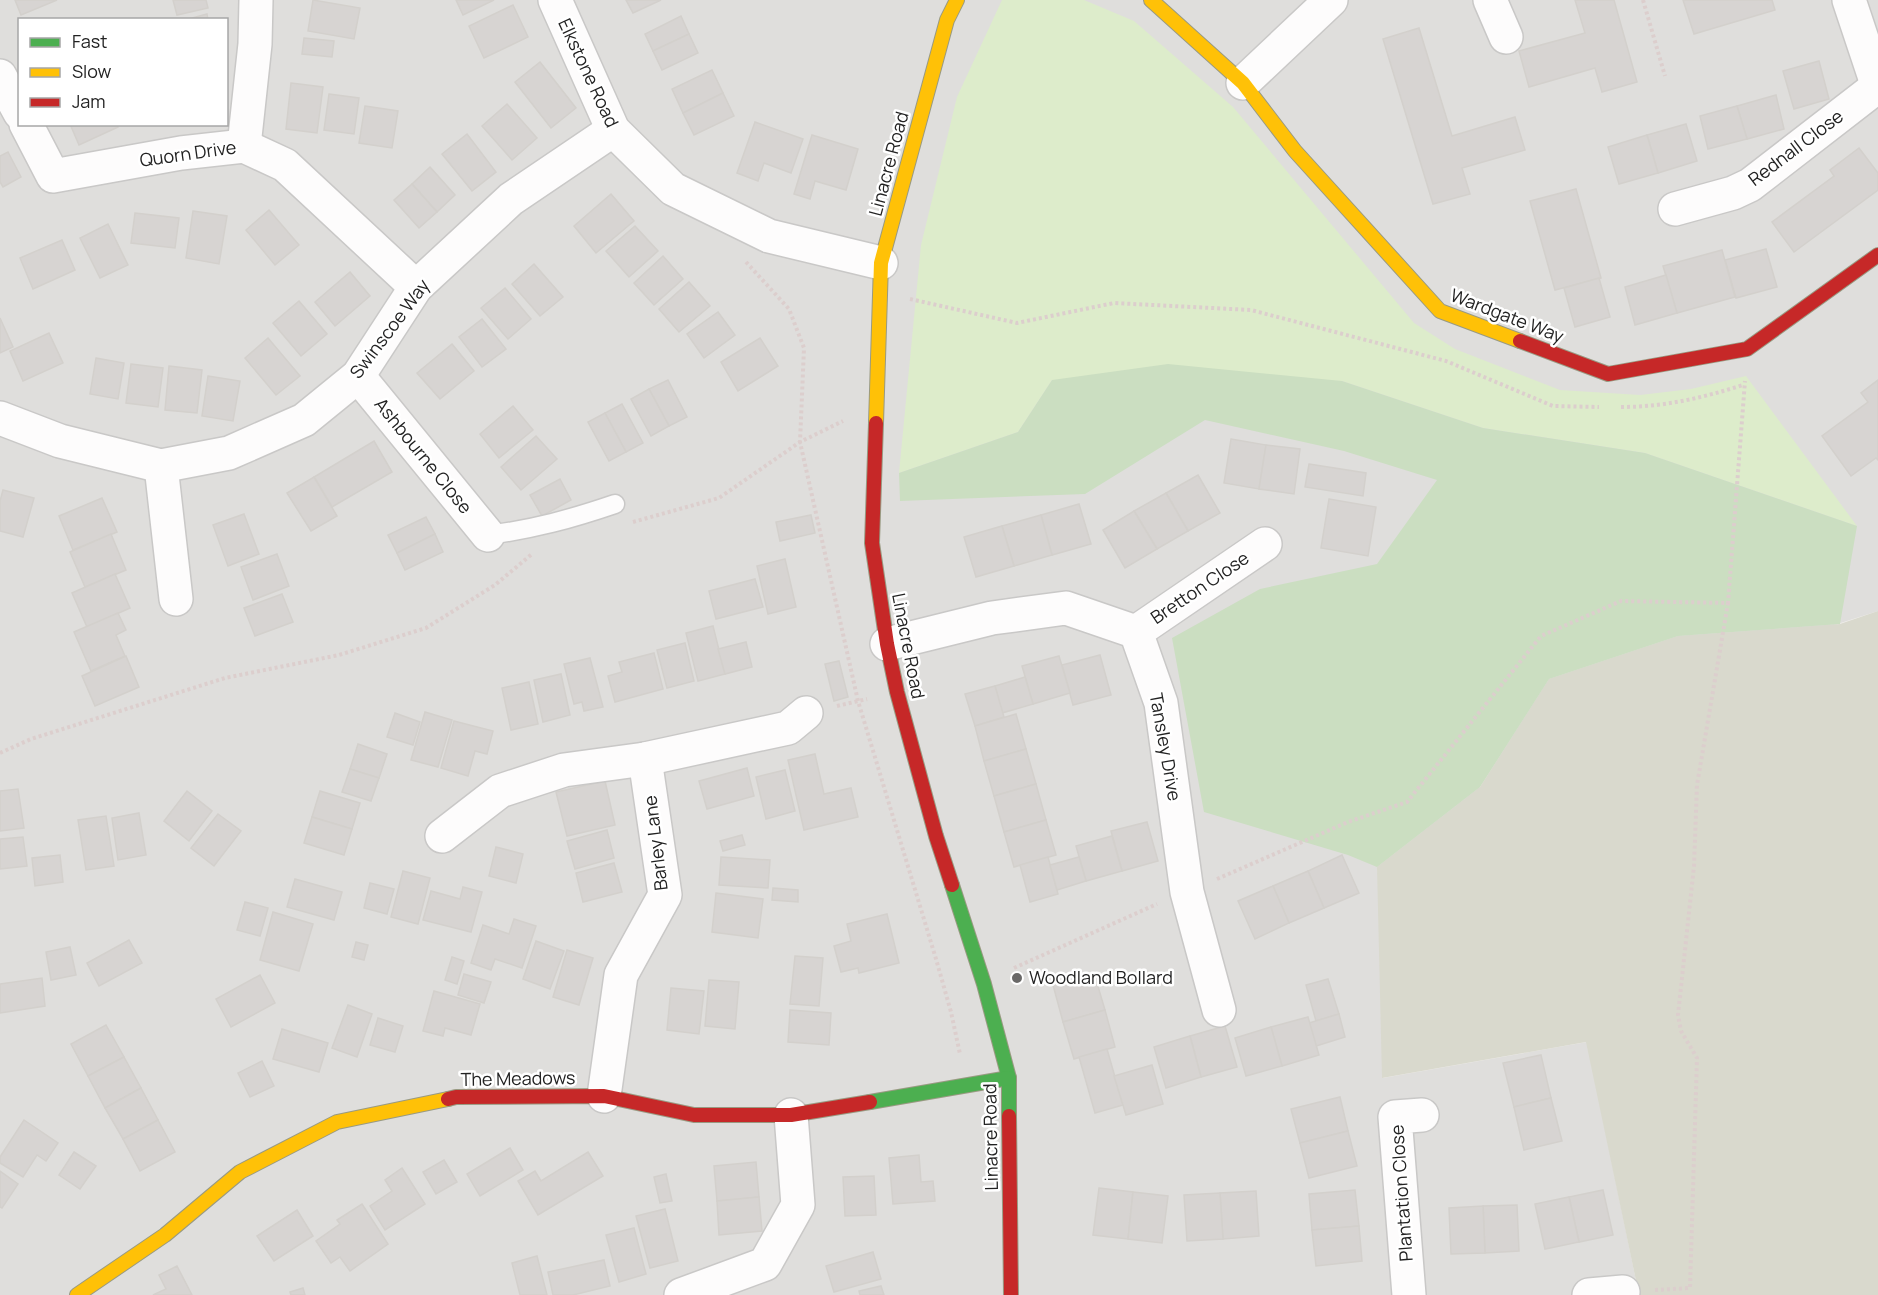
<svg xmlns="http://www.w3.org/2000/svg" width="1878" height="1295" font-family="Manrope,sans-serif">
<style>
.residential{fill:#dfdedc;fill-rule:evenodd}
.construction{fill:#d9d9cd}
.grass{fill:#ddeccb}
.forest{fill:#cbdec1}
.building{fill:#d7d4d2;stroke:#d3d0cc;stroke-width:1.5}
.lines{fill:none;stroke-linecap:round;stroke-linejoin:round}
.lane-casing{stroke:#c9c8c7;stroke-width:21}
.street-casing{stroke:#c9c8c7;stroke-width:36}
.fast-casing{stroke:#999a82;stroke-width:16}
.slow-casing{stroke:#999a82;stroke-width:16}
.jam-casing{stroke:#999a82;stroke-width:16}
.path{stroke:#dccecd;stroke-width:4;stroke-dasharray:3 3;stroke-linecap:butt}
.lane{stroke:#fdfcfc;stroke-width:18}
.street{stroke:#fdfcfc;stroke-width:33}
.fast{stroke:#4caf50;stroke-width:14}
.slow{stroke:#ffc107;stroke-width:14}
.jam{stroke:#c62828;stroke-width:14}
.poi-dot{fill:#6a6968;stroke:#fff;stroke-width:2}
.labels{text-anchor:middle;stroke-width:5;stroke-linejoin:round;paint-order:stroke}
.street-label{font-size:18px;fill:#222;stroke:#fff}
.poi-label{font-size:18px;fill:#222;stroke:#fff;text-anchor:start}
</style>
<rect width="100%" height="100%" fill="#f0eeeb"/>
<path class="residential" d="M0,0H1878V611L1520,726L1480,787L1383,1078L1587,1042L1639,1295H0ZM20,20H226V124H20Z"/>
<path class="construction" d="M1878,611V1295H1639L1586,1042L1382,1078L1377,867L1480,787L1549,679L1678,636L1840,624Z"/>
<path class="grass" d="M1002,0H1084L1134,21L1233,107L1414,323L1455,349L1560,390L1640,395L1691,389L1746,376L1857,526L1645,453L1483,428L1342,381L1052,380L1018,432L899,473L921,245L957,97Z"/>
<path class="forest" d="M1168,364L1342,381L1483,428L1645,453L1857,526L1840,624L1678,636L1549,679L1480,787L1377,867L1348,855L1204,812L1172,638L1260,589L1377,564L1437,480L1344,451L1205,420L1085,494L900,501L899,473L1018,432L1052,380Z"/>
<g class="building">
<path d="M15,0H57L21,15Z"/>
<path d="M173,0H206L208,8L177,15Z"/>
<path d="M313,0L360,8L354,39L308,31Z"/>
<path d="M456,0H494L463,15Z"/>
<path d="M626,0H661L633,13Z"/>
<path d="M1575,0H1614L1637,82L1602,92L1595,68L1529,87L1519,51L1585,33Z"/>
<path d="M1683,0H1772L1775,10L1694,34Z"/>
<path d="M513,5L528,37L484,58L469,26Z"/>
<path d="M207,14L208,20H185Z"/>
<path d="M681,16L689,34L653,51L645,34Z"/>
<path d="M1419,28L1452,136L1515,117L1525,150L1462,168L1470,194L1433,204L1383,39Z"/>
<path d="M689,34L698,53L662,70L653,51Z"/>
<path d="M304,38L334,41L332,57L302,54Z"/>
<path d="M1819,61L1829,99L1794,109L1783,71Z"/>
<path d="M540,62L576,108L551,128L515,82Z"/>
<path d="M712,70L723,93L683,113L672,89Z"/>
<path d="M291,83L323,87L317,133L286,129Z"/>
<path d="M723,93L734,116L694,135L683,113Z"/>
<path d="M329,94L359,98L354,134L324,130Z"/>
<path d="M1776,95L1784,129L1747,139L1737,106Z"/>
<path d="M507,104L537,138L512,160L482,126Z"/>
<path d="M365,106L398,111L392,148L359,143Z"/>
<path d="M1737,106L1747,139L1708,149L1700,116Z"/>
<path d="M755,122L803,139L791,173L764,163L758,181L737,173Z"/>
<path d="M70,124H117L118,127L79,145Z"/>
<path d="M1686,124L1697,161L1658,173L1647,135Z"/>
<path d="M467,134L496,172L472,191L442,154Z"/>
<path d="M812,135L858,149L846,190L815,181L810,199L794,194Z"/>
<path d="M1647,135L1658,173L1619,184L1608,147Z"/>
<path d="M1859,148L1878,173V190L1794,252L1772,222L1834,176L1830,170Z"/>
<path d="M8,152L21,177L3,187L0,182V156Z"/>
<path d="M430,167L455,195L437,212L412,184Z"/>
<path d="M412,184L437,212L419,228L394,200Z"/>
<path d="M1576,189L1601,278L1555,290L1530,201Z"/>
<path d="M611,194L634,221L596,253L574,226Z"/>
<path d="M269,210L299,245L275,265L246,230Z"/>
<path d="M193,211L227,216L219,264L186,258Z"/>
<path d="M135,213L179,218L175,248L131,243Z"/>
<path d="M108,224L128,265L100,278L80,238Z"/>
<path d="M635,226L658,251L629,277L606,251Z"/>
<path d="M62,240L75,270L33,289L20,258Z"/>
<path d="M1766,249L1777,287L1736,298L1725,260Z"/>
<path d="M1722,250L1735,297L1677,313L1663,266Z"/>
<path d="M663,256L683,279L654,305L634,283Z"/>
<path d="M534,264L563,297L540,316L512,284Z"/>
<path d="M350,272L370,296L335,326L315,302Z"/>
<path d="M1666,275L1677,313L1635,325L1625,287Z"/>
<path d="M1599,278L1610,317L1575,327L1564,288Z"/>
<path d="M689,282L710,306L679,332L659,309Z"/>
<path d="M505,288L531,319L508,339L481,308Z"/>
<path d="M299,301L327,334L301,356L273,323Z"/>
<path d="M718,312L735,335L704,358L687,334Z"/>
<path d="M0,318L13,347L0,353Z"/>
<path d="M482,319L506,349L482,367L459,337Z"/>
<path d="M49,333L63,363L23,381L10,351Z"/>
<path d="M268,338L300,376L276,395L245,358Z"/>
<path d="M760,338L778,366L738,391L721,362Z"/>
<path d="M452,344L474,371L440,399L417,373Z"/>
<path d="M96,358L124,363L118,399L90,394Z"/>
<path d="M131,364L163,368L158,407L126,403Z"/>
<path d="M169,366L202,370L197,413L165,410Z"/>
<path d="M208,376L240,381L233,421L202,416Z"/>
<path d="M668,380L687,417L669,426L649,389Z"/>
<path d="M1878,380V460L1876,458L1851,476L1822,436L1868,402L1861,393Z"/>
<path d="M649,389L669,426L651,436L631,399Z"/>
<path d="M622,404L643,443L626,452L605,413Z"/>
<path d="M513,406L533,430L499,458L480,434Z"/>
<path d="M605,413L626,452L609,461L588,422Z"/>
<path d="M536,436L557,459L521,490L501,467Z"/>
<path d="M1231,439L1266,445L1259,489L1224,483Z"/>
<path d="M374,441L392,472L332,507L314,477Z"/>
<path d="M1266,445L1300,449L1294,494L1259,489Z"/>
<path d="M1309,464L1366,473L1363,496L1305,487Z"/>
<path d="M1198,475L1220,513L1188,531L1166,493Z"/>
<path d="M314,477L337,516L311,531L287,493Z"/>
<path d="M560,479L571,500L542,516L530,495Z"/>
<path d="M3,490L34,498L23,537L0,531V501Z"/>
<path d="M1166,493L1188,531L1157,549L1134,511Z"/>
<path d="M102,498L117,532L73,550L59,516Z"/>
<path d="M1329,499L1376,507L1368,556L1321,548Z"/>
<path d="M1079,504L1091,544L1052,555L1041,515Z"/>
<path d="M1134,511L1157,549L1125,568L1103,530Z"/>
<path d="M244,514L259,554L228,566L213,525Z"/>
<path d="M811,515L815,533L780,541L776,522Z"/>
<path d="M1041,515L1052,555L1014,566L1002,526Z"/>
<path d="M426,517L435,534L397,553L388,535Z"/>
<path d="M1002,526L1014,566L976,577L964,537Z"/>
<path d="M111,534L126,570L85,587L70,552Z"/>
<path d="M435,534L443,552L405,570L397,553Z"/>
<path d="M277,554L289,586L253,600L241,567Z"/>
<path d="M785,559L796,607L768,614L757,566Z"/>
<path d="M115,574L130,608L87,627L72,593Z"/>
<path d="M755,579L763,607L716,619L709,591Z"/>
<path d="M282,594L293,622L255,636L244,608Z"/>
<path d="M118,613L126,630L116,635L125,656L91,671L74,632Z"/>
<path d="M713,626L725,674L698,681L686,633Z"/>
<path d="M746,642L752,667L725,674L718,649Z"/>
<path d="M685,643L694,681L667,688L657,650Z"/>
<path d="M654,653L663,689L615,702L608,676L622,672L619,662Z"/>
<path d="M1100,655L1111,695L1073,705L1062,665Z"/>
<path d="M126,656L139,687L95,706L82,676Z"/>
<path d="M1059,656L1070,693L1033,704L1022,666Z"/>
<path d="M590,658L603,707L584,711L582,702L574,704L564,664Z"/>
<path d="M839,661L848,697L834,701L825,664Z"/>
<path d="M561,674L570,715L543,722L534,680Z"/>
<path d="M1025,677L1033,704L1002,713L995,686Z"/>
<path d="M529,682L538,724L511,730L502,688Z"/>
<path d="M995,686L1004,717L975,726L965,694Z"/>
<path d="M425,712L452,720L438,767L411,760Z"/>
<path d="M395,713L420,722L413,745L387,737Z"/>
<path d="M1016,714L1026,749L984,761L975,726Z"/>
<path d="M454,721L493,731L487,754L475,751L468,776L441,768Z"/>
<path d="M358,744L387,754L379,778L350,769Z"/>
<path d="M1026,749L1036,784L994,796L984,761Z"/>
<path d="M815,754L824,794L851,788L858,817L804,830L788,760Z"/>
<path d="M747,768L754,796L707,809L699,781Z"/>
<path d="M350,769L379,778L371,801L342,792Z"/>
<path d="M785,770L795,811L766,819L756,777Z"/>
<path d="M605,781L615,825L567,836L556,792Z"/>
<path d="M1036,784L1046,820L1004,832L994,796Z"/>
<path d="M18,789L24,828L0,831V791Z"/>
<path d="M187,791L212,811L189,841L164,821Z"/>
<path d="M320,791L360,803L352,829L312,817Z"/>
<path d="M139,813L146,855L118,860L112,818Z"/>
<path d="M218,814L241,831L214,866L191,848Z"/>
<path d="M106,816L114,866L86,870L78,820Z"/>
<path d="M312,817L352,829L344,855L304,843Z"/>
<path d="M1046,820L1056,855L1014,867L1004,832Z"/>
<path d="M1147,822L1158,861L1122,871L1111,831Z"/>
<path d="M607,830L614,858L575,869L567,841Z"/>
<path d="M742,835L745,845L723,851L720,841Z"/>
<path d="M1112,836L1122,871L1086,881L1076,846Z"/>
<path d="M23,837L27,866L0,869V839Z"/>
<path d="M496,847L523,854L516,883L489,876Z"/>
<path d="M60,855L63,882L35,886L32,858Z"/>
<path d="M1342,855L1359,893L1324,908L1308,871Z"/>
<path d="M721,857L770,860L768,888L719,885Z"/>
<path d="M1048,857L1058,894L1030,902L1020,865Z"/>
<path d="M1079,857L1086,881L1057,890L1050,865Z"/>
<path d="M614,863L622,892L583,902L576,873Z"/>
<path d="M403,871L430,878L418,924L391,917Z"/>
<path d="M1308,871L1324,908L1289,923L1273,886Z"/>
<path d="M295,879L342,892L334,920L287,907Z"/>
<path d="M370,883L394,889L387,914L364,908Z"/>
<path d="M1273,886L1289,923L1255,939L1238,901Z"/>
<path d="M463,887L482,892L471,932L423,920L431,891L460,899Z"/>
<path d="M773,888L798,890V902L772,900Z"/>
<path d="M716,893L763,899L758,938L712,932Z"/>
<path d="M245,902L268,908L260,936L237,930Z"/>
<path d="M273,912L313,924L299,971L260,960Z"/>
<path d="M887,914L899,963L859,973L858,968L841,972L834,946L851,941L847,924Z"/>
<path d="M514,919L536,926L522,968L495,959L491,970L471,963L483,925L509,934Z"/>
<path d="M129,940L142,963L99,986L87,963Z"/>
<path d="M536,941L564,951L550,989L523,979Z"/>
<path d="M356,942L368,945L364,960L352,957Z"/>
<path d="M70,947L76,975L51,980L46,952Z"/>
<path d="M567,950L593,958L579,1005L553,997Z"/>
<path d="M795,956L823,958L819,1006L790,1004Z"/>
<path d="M452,957L464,961L457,984L445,980Z"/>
<path d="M1094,973L1105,1010L1063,1022L1053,985Z"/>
<path d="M464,974L491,982L484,1003L458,995Z"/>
<path d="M260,975L275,1003L231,1027L216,999Z"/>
<path d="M42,978L45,1006L0,1013V984Z"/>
<path d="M1328,979L1339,1014L1316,1021L1306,985Z"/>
<path d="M709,980L739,982L735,1029L705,1026Z"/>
<path d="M671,988L704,991L699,1034L667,1030Z"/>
<path d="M434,991L480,1004L471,1035L445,1028L443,1036L423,1031Z"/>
<path d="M348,1005L372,1014L357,1057L332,1048Z"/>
<path d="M790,1010L831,1013L829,1045L788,1042Z"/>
<path d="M1105,1010L1115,1047L1074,1059L1063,1022Z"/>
<path d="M1339,1014L1345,1037L1316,1046L1309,1023Z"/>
<path d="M1308,1017L1319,1055L1282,1066L1271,1027Z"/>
<path d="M378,1018L403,1026L395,1052L370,1045Z"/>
<path d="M106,1025L124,1057L88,1076L71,1044Z"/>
<path d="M1225,1026L1237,1067L1201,1077L1190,1036Z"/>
<path d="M1271,1027L1282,1066L1246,1076L1235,1038Z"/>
<path d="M282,1029L328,1043L319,1072L273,1059Z"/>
<path d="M1190,1036L1201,1077L1166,1088L1154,1047Z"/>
<path d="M1107,1049L1123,1105L1095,1113L1079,1057Z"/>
<path d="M1541,1055L1551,1098L1514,1107L1503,1063Z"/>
<path d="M124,1057L141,1088L105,1108L88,1076Z"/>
<path d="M262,1061L274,1086L250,1097L238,1073Z"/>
<path d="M1152,1065L1163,1104L1126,1115L1114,1076Z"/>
<path d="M141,1088L158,1120L123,1139L105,1108Z"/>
<path d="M1340,1097L1348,1131L1300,1143L1291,1109Z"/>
<path d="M1551,1098L1562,1141L1524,1150L1514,1107Z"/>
<path d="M24,1120L58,1143L46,1161L37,1155L23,1177L0,1163V1157Z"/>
<path d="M158,1120L175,1152L140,1171L123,1139Z"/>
<path d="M1348,1131L1357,1166L1309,1178L1300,1143Z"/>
<path d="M510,1148L523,1170L480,1196L467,1174Z"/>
<path d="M74,1152L96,1166L80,1189L59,1175Z"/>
<path d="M588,1152L603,1176L538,1215L518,1181L535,1171L541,1181Z"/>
<path d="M919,1155L921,1182L933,1181L935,1201L893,1204L889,1158Z"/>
<path d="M444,1160L457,1182L436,1194L423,1172Z"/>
<path d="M756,1162L759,1197L717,1201L714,1166Z"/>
<path d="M402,1168L425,1204L385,1230L370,1206L392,1191L385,1180Z"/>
<path d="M0,1171L18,1184L2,1208L0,1207Z"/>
<path d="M666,1174L672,1201L660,1203L654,1177Z"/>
<path d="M874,1176L876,1215L845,1216L843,1177Z"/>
<path d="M1099,1188L1133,1192L1128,1239L1093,1235Z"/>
<path d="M1355,1190L1359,1226L1312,1230L1309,1194Z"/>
<path d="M1603,1190L1613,1235L1579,1242L1569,1197Z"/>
<path d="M1256,1191L1259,1236L1223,1239L1220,1193Z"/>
<path d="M1133,1192L1168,1196L1162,1243L1128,1239Z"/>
<path d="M1220,1193L1223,1239L1187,1241L1184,1195Z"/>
<path d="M759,1197L762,1231L719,1235L717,1201Z"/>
<path d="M1569,1197L1579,1242L1545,1249L1535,1204Z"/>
<path d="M362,1204L388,1244L350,1271L340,1257L331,1263L316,1241L340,1224L337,1220Z"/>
<path d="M1517,1205L1519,1251L1485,1253L1483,1206Z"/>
<path d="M1483,1206L1485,1253L1451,1254L1449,1208Z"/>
<path d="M665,1209L678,1261L650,1268L636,1216Z"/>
<path d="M297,1210L313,1236L274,1261L257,1236Z"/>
<path d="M1359,1226L1362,1261L1316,1266L1312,1230Z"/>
<path d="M634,1228L646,1274L619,1282L606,1235Z"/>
<path d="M873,1252L881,1279L834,1292L826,1266Z"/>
<path d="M537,1256L547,1295H520L512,1263Z"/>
<path d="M604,1260L610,1286L573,1295H553L548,1272Z"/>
<path d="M177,1266L192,1295H153L166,1289L159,1275Z"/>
<path d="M881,1286L884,1295H860L859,1291Z"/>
<path d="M303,1288L305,1295H291L290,1292Z"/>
</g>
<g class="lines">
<g class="lane-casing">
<path id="lane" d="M488,535C534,529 571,519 615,504"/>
</g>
<g class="street-casing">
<g id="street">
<path d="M555,0L613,130L673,189L769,236L881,263"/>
<path d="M1490,0L1506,37"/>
<path d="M1849,0L1878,87"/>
<path d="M0,76L20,113"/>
<path d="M1243,83L1331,0"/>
<path d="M26,124L53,176L181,153L244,146L285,165L416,287"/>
<path d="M244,146L255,44L256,0"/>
<path d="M1675,209L1733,193L1750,185L1878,86"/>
<path d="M358,376L488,535"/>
<path d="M0,418L60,441L161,466L229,453L304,420L358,376L416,287L511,199L613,130"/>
<path d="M161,466L176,599"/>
<path d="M1136,632L1265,544"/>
<path d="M887,644L992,618L1066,608L1136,632L1161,703L1187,892L1219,1010"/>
<path d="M442,836L500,791L564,770L645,759L788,728L806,713"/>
<path d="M604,1096L621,975L665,895L645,759"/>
<path d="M681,1295L765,1264L798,1205L791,1115"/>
<path d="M1409,1295L1395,1117L1422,1115"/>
<path d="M1589,1295L1623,1292"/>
</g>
</g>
<g class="fast-casing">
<g id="fast">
<path d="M952,885L984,984L1009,1078V1116"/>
<path d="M870,1102L1009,1078"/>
</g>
</g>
<g class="slow-casing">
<g id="slow">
<path d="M1151,0L1243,83L1295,151L1440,311L1520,341"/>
<path d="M876,423L881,263L947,20L957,0"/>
<path d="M77,1295L165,1235L240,1172L337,1122L448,1099"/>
</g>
</g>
<g class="jam-casing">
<g id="jam">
<path d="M1520,341L1608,374L1747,349L1878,255"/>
<path d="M876,423L872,543L887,644L897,692L936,836L952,885"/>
<path d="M448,1099L456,1097L604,1096L694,1115H791L870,1102"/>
<path d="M1009,1116L1011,1295"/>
</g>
</g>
<g class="path">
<path d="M1643,0L1665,76"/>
<path d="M746,262L789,309L804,348L800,442L858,701L936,959L951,1012L960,1054"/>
<path d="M910,299L1017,323L1114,303L1251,310L1446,361L1553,406L1599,407"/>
<path d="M1621,407C1664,407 1702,398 1743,385"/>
<path d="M633,522L719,498L800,442L843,421"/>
<path d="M837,706L867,699"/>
<path d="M0,753L31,739L225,678L339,655L426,628L495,585L532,554"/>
<path d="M1217,879L1348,822L1407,802L1541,636L1621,601L1728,603L1745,381"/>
<path d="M1014,968L1157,904"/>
<path d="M1655,1290L1690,1288L1697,1058L1681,1031L1678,1015L1694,866L1697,785L1728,603"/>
</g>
<use href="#lane" class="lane"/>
<use href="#street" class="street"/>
<use href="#fast" class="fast"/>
<use href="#slow" class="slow"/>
<use href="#jam" class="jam"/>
</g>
<circle class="poi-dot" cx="1017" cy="978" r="6"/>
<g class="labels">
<g class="street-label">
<text transform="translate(588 73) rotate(65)" y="6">Elkstone Road</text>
<text transform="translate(1796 148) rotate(-37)" y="6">Rednall Close</text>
<text transform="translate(188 154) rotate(-8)" y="6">Quorn Drive</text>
<text transform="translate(889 164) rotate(-75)" y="6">Linacre Road</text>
<text transform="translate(1507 316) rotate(21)" y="6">Wardgate Way</text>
<text transform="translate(390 329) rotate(-53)" y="6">Swinscoe Way</text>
<text transform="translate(423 456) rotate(51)" y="6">Ashbourne Close</text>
<text transform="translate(1200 588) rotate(-34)" y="6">Bretton Close</text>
<text transform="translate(908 646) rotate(79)" y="6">Linacre Road</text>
<text transform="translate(1165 747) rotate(80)" y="6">Tansley Drive</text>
<text transform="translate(656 843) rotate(-97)" y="6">Barley Lane</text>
<text transform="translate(518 1079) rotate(-1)" y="6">The Meadows</text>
<text transform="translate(991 1137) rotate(-91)" y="6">Linacre Road</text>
<text transform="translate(1402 1193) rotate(-94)" y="6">Plantation Close</text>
</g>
<g class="poi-label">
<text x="1029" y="984">Woodland Bollard</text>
</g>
</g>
<rect x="18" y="18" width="210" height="108" fill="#ffffff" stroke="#a7a7a7" stroke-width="1.5"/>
<rect x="30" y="38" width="30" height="9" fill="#4caf50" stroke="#a7a7a7" stroke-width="1.5"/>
<text x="72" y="48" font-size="18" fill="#222222">Fast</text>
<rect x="30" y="68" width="30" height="9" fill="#ffc107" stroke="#a7a7a7" stroke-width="1.5"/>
<text x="72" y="78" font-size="18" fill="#222222">Slow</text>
<rect x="30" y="98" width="30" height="9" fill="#c62828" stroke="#a7a7a7" stroke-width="1.5"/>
<text x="72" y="108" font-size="18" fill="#222222">Jam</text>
</svg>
